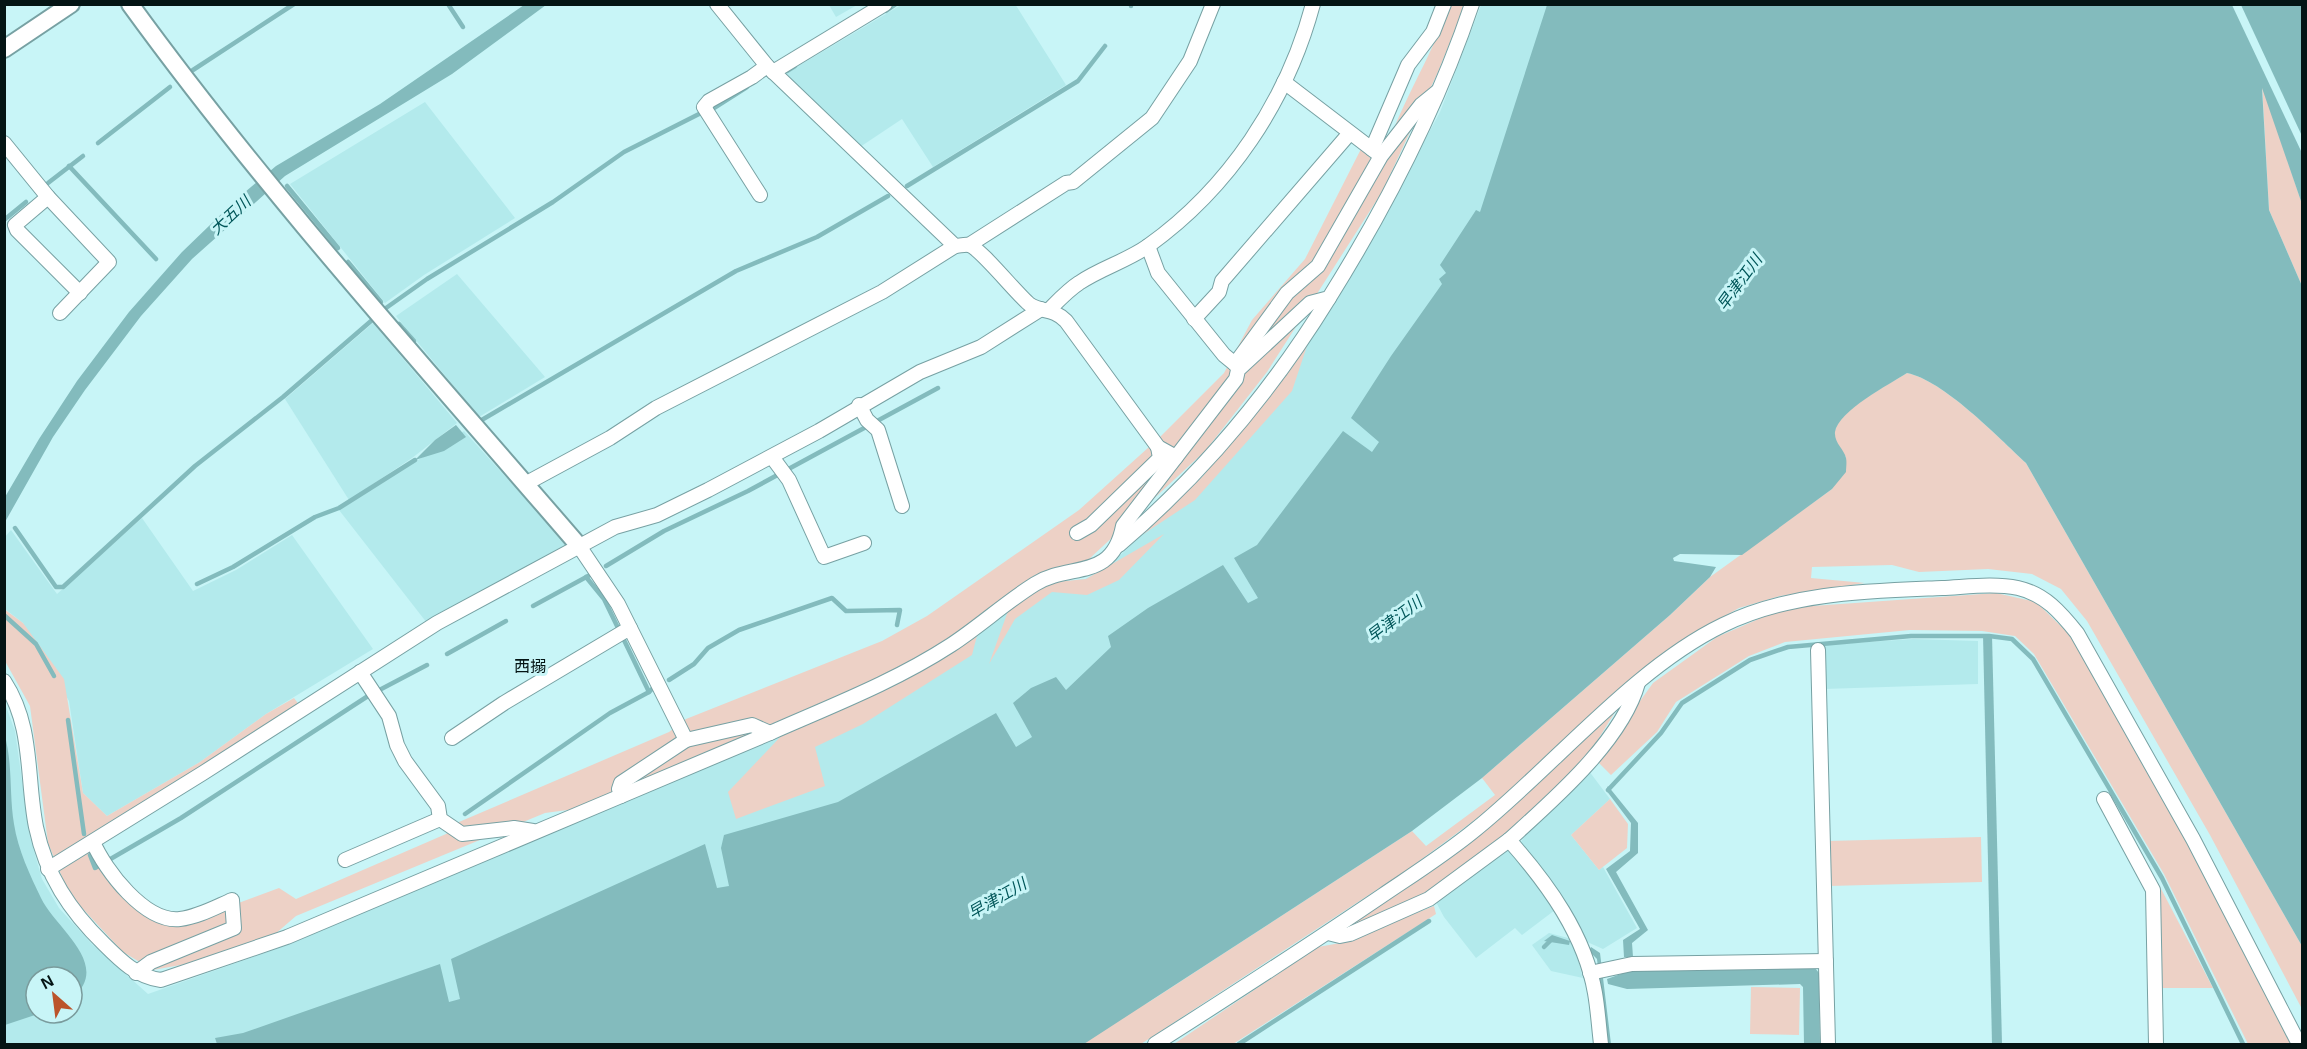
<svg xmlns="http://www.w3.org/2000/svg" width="2307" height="1049" font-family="Helvetica,'Noto Sans JP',sans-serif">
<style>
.built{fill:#b3eaec;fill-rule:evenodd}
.green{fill:#edd1c6}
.water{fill:#83bbbd}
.pier{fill:#c8f5f7}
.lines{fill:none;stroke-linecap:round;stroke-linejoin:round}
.stream{stroke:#83bbbd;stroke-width:4.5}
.minor-casing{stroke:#77a1a3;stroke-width:16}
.tertiary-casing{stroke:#77a1a3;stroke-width:20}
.minor{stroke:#fff;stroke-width:14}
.tertiary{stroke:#fff;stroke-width:16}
.labels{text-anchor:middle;stroke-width:6;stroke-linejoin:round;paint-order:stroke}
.water-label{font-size:16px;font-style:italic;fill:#005659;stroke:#c8f5f7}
.neighbourhood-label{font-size:16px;fill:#041414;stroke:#c8f5f7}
</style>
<rect width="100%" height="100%" fill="#c8f5f7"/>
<g class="built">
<path d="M1015,4L1066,85L933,167L902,119L860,147L785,74L901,5Z"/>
<path d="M829,5H857L836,17Z"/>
<path d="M1481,5H1840L1541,471L627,1044H5L4,701L15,731L30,837L42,879L59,908L92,944L148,994L287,945L881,692L951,653L1046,583L1085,579L1107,568L1203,476L1309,340L1355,270L1440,112ZM36,977H72V1013H36Z"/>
<path d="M425,102L515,218L424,275L385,303L290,184Z"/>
<path d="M457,274L545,377L479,417L396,316Z"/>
<path d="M373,323L457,423L412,458L349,500L285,399Z"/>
<path d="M464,431L567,544L427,623L339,510Z"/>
<path d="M142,518L193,591L236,570L292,535L373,649L266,714L200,762L107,816L83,793L69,701L23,623L5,609L4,538L11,530L57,594Z"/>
<path d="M1913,639L1978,641V684L1824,689L1823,645Z"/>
<path d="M1589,771L1610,799L1571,835L1599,870L1603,867L1637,928L1603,949L1585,941L1518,846L1541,813Z"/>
<path d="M1510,849L1555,910L1522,935L1515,928L1476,958L1444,917L1436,902Z"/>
<path d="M1549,933L1572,939L1583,978L1551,971L1532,945Z"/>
</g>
<g class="green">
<path d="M1449,5H1465L1438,72L1382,192L1267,372L1206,450L1087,561L1035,575L942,643L878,678L575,809L545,813L296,916L274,935L197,962L153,970L123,952L69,894L48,843L30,706L5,661L4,609L23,623L64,679L83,793L107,816L200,762L266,714L294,698L300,706L90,838L93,857L120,894L159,920L182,924L279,888L296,899L446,834L459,822L669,732L686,719L882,641L927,616L1079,510L1159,438L1224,373L1252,320L1305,259L1361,149L1381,168C1395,110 1431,61 1449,5Z"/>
<path d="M2262,84L2302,204V286L2269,210Z"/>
<path d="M1309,340L1292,391L1195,500L1142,535L1203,476Z"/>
<path d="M1907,373C1943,380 1998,437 2026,463L2302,946V1009L2210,835L2087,621L2061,589L2032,574L1988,569L1919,572L1892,565L1812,567L1811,578L1865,583L1780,596L1739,608L1695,633L1499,802L1407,870L1141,1044H1066L1149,1002L1412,831L1426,846L1495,795L1482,778L1670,615L1710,577L1832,489L1846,457C1841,450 1833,441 1835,431C1839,410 1889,384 1907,373Z"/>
<path d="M1164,534L1119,580L1087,595L1052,592L1015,619L989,664L1008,611L1046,583L1086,579Z"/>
<path d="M1996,593L2036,602L2069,634L2190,845L2292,1044H2248L2164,874L2034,654L2015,636L1982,631L1910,630L1785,642L1749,656L1676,702L1657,732L1611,775L1597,761L1653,683L1717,637L1784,608Z"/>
<path d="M978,632L972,655L863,724L815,747L825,786L736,819L728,792L783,734L881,692L951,653Z"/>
<path d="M1617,709L1576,775L1486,849L1416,899L1345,928L1479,835Z"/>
<path d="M1610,799L1628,824L1627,848L1599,870L1571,835Z"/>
<path d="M1981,837L1982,882L1829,886L1828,841Z"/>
<path d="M2158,883L2213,988H2160Z"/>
<path d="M1434,906L1436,914L1233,1044H1174L1318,947L1340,943Z"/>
<path d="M1751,987L1800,988L1799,1035L1750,1034Z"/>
</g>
<g class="water">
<path d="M524,5H546L452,74L285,176L192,259L141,316L85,390L53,437L5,522V497L39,439L77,381L129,312L182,252L238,198L276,166L380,104Z"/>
<path d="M1547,5H2302V204L2262,88L2269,210L2302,286V946L2026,463C1998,437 1943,380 1907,373C1890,384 1838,411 1835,432C1834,443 1844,449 1846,458C1847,462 1846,468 1846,472L1832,489L1742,555L1680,554L1673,558L1674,561L1716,567L1710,577L1670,615L1482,778L1412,831L1084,1044H217L215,1038L243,1033L440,964L449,1002L460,999L451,959L705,844L717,888L729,886L721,848L724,835L838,802L996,713L1016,747L1032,737L1013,703L1031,688L1056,677L1066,690L1111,647L1108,636L1148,608L1223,565L1248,603L1258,598L1234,558L1257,545L1343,431L1372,452L1379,442L1351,418L1391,356L1442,284L1439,279L1446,273L1440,265L1476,210L1480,212Z"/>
<path d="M456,425L466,437L444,451L415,460L435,440Z"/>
<path d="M1983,634L1992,635L2002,1044H1992Z"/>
<path d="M4,733C13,762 9,794 14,824C18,850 30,875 41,898C55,928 113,965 72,998V977H36V1013H41L5,1025Z"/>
<path d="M1608,786L1638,823V853L1616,872L1648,930L1632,943L1633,957H1624L1623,940L1640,929L1606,869L1630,851L1631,823L1606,790Z"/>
<path d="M1552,935L1570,941L1569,945L1544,941Z"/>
<path d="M1591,947L1600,953L1611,1044H1607L1597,959L1589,951Z"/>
<path d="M1815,968L1819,973L1820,1044H1804L1803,987L1800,984L1627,989L1608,984L1607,979L1629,971Z"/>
</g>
<path class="pier" d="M2232,5H2241L2302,136V153Z"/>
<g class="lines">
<g class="stream">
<path d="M448,4L463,27"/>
<path d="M1131,6V4"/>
<path d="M886,11L896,4"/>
<path d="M193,70L294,4"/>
<path d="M787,71L795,66"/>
<path d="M714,108L747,87"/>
<path d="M98,143L170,87"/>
<path d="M69,166L156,259"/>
<path d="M48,183L83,156"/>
<path d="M287,186L338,248"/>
<path d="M907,186L1078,81L1105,46"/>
<path d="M4,220L26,202"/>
<path d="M348,262L381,302"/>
<path d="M386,308L427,279L553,202L624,152L699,114"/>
<path d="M399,324L414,341"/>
<path d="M477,417L480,421L736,271L817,237L888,196"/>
<path d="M15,528L56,587H63L195,466L283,397L371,321"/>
<path d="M606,566L664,531L748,491L938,388"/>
<path d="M586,577L604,599L618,628"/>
<path d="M197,584L233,567L315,517L339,508L415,460"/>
<path d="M533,606L590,575"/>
<path d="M4,615L36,644L54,676"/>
<path d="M623,638L649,692L652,689"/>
<path d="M447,654L506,621"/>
<path d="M669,680L694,664L708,648L739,630L832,598L846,611L900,610L897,625"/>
<path d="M68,720L84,834"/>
<path d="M1608,790L1661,733L1682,703L1750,660L1788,647L1911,636H1989L2012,639L2033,659L2162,878L2243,1044"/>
<path d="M465,814L610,713L649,692"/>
<path d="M90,855L95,868L181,818L368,696L427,665"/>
<path d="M1544,947L1552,939"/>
<path d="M1239,1044L1429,921"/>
</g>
<g class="minor-casing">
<g id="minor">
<path d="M717,4L767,66L955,246C959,246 965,244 969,245C980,248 1016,293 1029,304C1042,313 1052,307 1066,321L1158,447L1176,457"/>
<path d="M773,72L885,4"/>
<path d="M1284,82L1377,153"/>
<path d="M4,143L48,197L109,262L60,313"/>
<path d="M1372,149L1408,65L1433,32L1444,4"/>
<path d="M760,195L704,107L709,101L752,77L767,66"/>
<path d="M48,197L15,225L17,230L80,293"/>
<path d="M969,245L1066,183L1073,182L1152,118L1190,61L1213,4"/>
<path d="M1148,246L1158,273L1224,355L1235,364"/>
<path d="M1049,310C1058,301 1068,290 1079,283C1101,268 1127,261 1148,246C1229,188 1287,101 1313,4"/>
<path d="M1194,319L1219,292L1222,281L1349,134"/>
<path d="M1235,364L1287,293L1318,266L1381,156L1421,105L1437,92"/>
<path d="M859,405L867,420L878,430L902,506"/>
<path d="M772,457L789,480L824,557L864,543"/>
<path d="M525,484L610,438L656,408L882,292L955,246"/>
<path d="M1077,533L1091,525L1160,458L1158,447"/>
<path d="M1119,545C1201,475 1273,389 1329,298"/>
<path d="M579,546L618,604L686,740"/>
<path d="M1818,650L1828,1044"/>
<path d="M360,672L389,716L397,745L405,761L438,806L440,819L462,834L514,828L533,831"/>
<path d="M4,681C34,727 26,777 36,827C46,875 70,911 104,944C121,961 137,977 161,980L287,937L621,796L619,789L621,783L686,740L752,725L770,733C831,706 894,682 951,645C980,626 1006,602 1035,584C1070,562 1112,582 1123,526L1236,379L1238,370L1310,303L1329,298C1387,205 1437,108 1472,4"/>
<path d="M452,738L504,703L630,628"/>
<path d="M621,796L770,733"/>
<path d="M2104,799L2153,890L2156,1044"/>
<path d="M93,842C105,870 145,923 180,919C198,917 216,907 232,900L234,928L151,962L136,973"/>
<path d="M345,860L440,819"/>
<path d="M48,869L203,773L437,623L615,527L657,515L708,490L819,431L920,372L981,347L1041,309"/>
<path d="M1328,933L1340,936L1350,934L1429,899L1509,840"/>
<path d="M1590,973L1632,964L1826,961"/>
<path d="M1155,1044C1232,995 1308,946 1383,895C1414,874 1447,853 1476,829C1554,766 1634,668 1723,625C1790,592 1869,591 1942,588C1966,587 1994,583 2018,588C2045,594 2061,613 2077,633L2193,839L2299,1044"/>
<path d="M1601,1044C1599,1028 1598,1010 1595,993C1585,935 1548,884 1509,840C1553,800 1622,741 1638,683"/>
</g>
</g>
<g class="tertiary-casing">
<g id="tertiary">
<path d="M130,4C268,194 426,368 579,546"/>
<path d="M4,49L71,4"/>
</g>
</g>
<use href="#minor" class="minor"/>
<use href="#tertiary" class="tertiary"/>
</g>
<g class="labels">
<g class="water-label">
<text transform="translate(230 215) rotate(-43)" y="6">大五川</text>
<text transform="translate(1739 282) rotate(-54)" y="6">早津江川</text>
<text transform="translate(1394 619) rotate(-37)" y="6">早津江川</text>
<text transform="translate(997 898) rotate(-30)" y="6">早津江川</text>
</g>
<g class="neighbourhood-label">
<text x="530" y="672">西搦</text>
</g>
</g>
<rect width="2307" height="1049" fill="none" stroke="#041414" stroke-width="12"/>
<g transform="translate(54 995) rotate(332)"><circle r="28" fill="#c8f5f7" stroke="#7a9b9c" stroke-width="1.5"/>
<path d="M0-4.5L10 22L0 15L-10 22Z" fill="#bb542b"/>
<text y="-9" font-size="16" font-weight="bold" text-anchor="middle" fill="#041414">N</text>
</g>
</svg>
